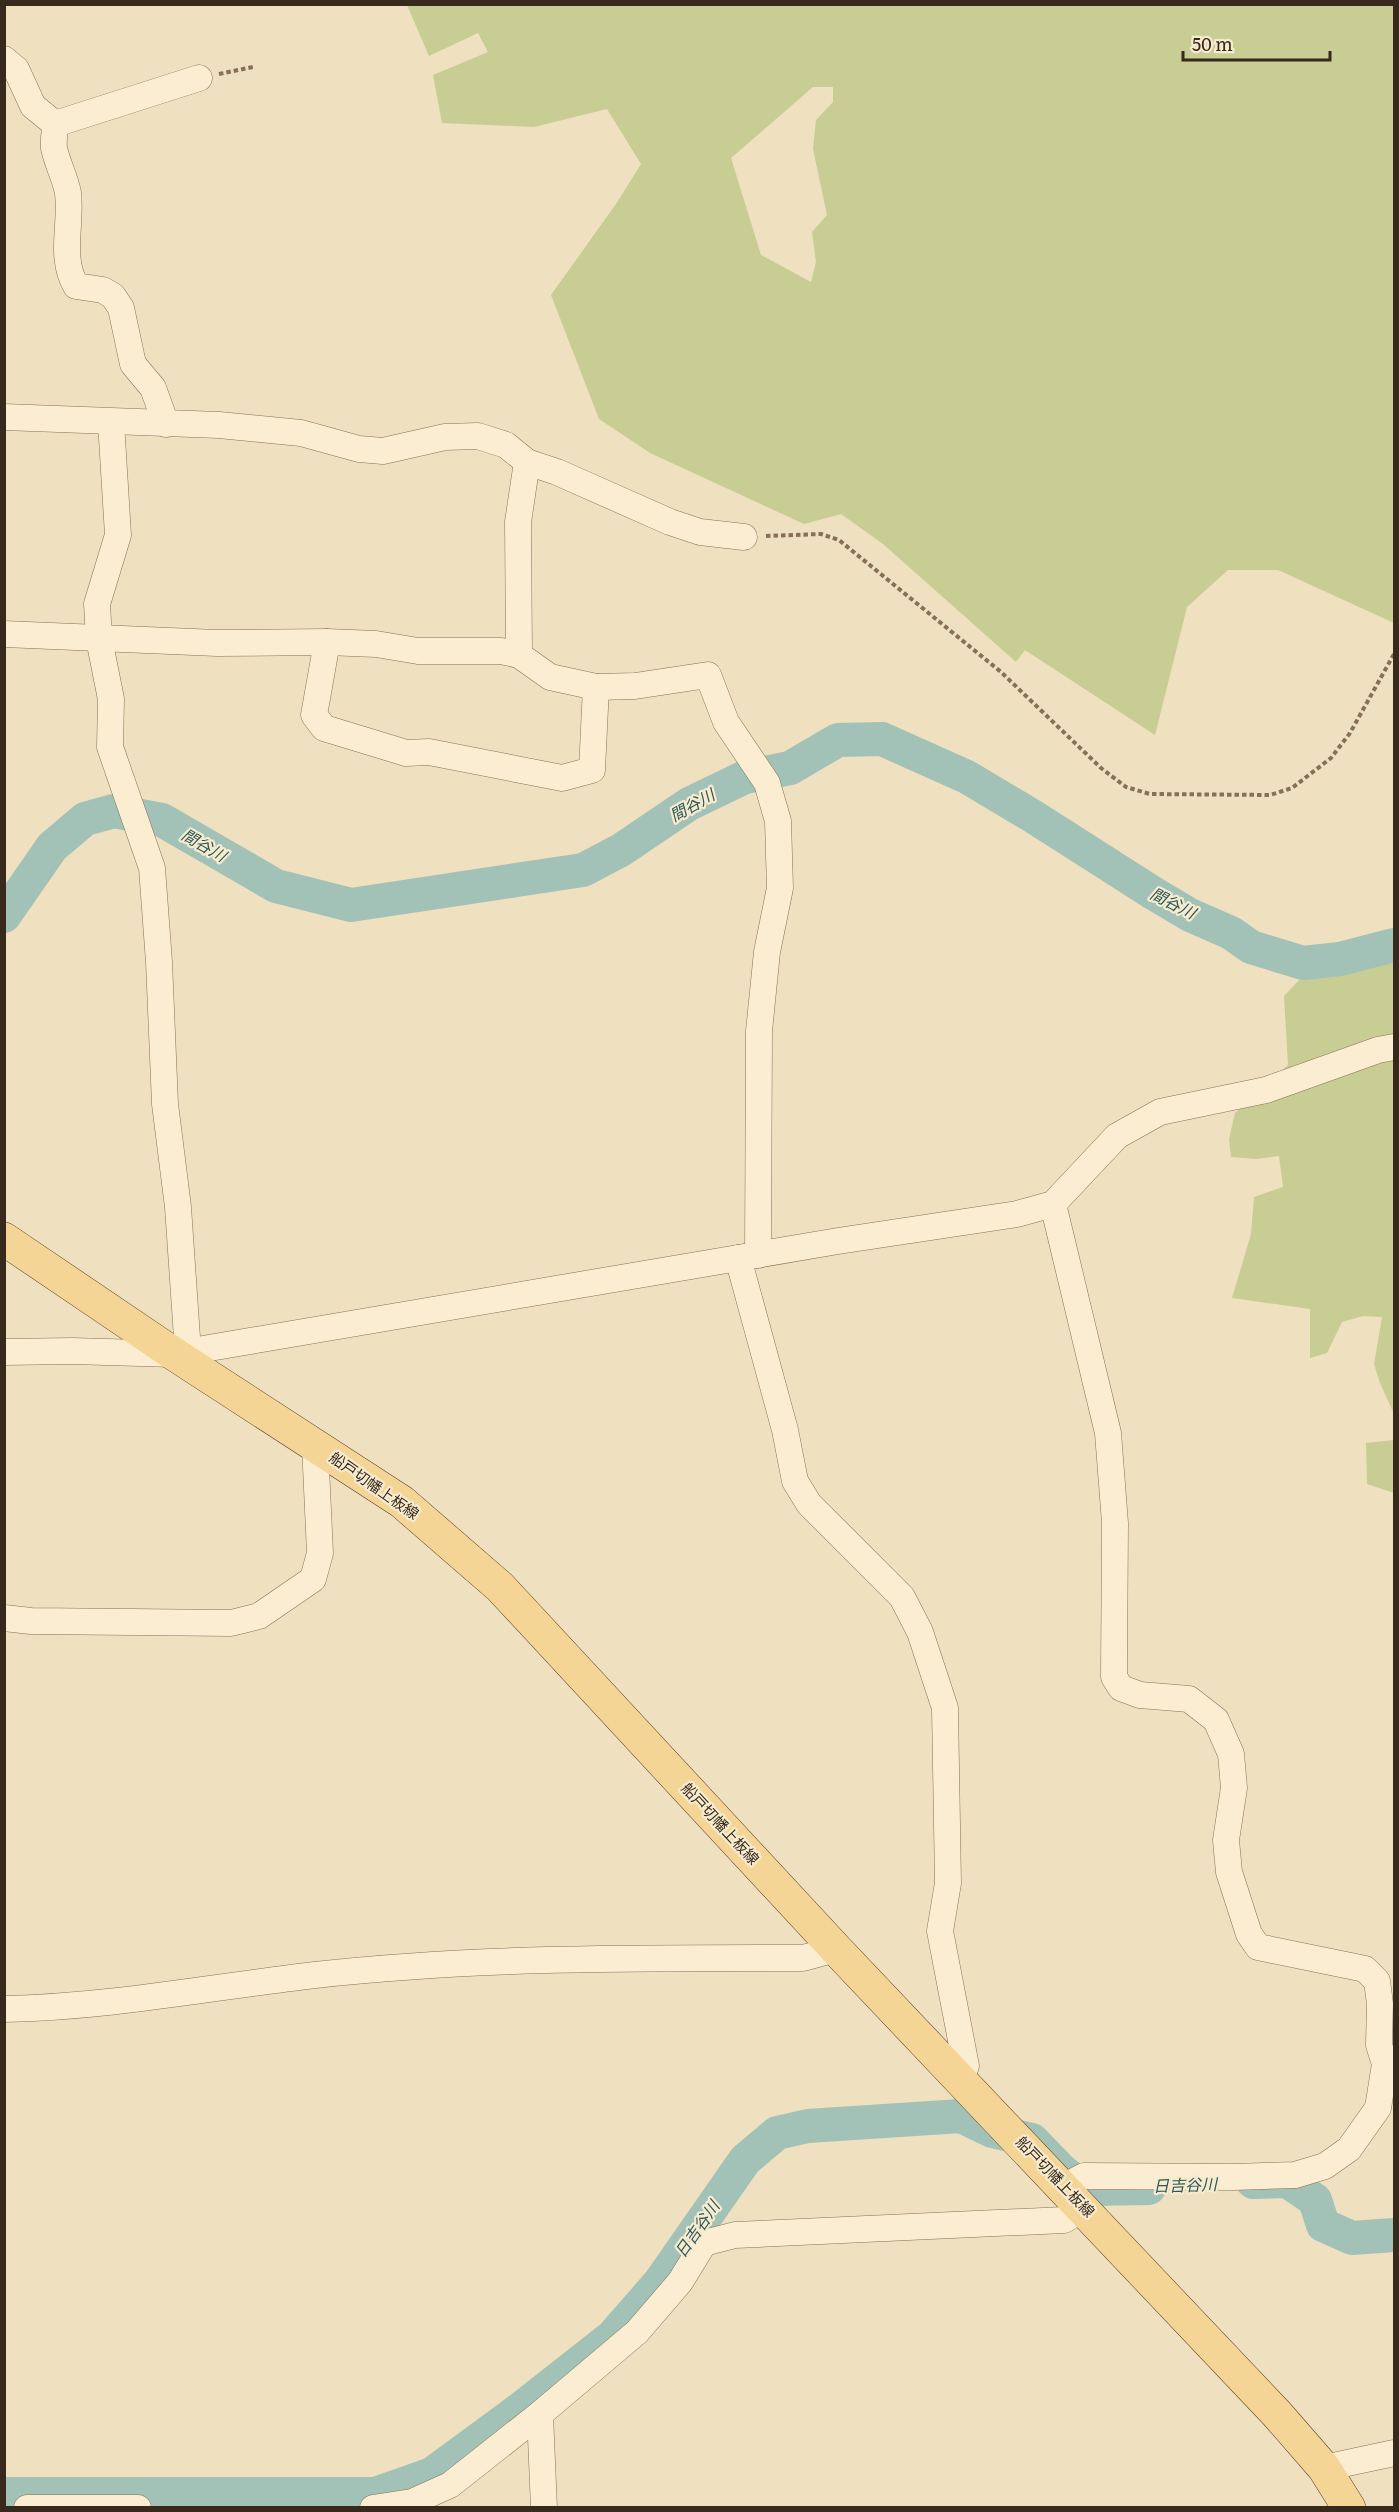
<svg xmlns="http://www.w3.org/2000/svg" width="1399" height="2512" font-family="Literata,'Noto Sans JP',serif">
<style>
.green{fill:#c7cd93;fill-rule:evenodd}
.lines{fill:none;stroke-linecap:round;stroke-linejoin:round}
.river{stroke:#a2c1b7;stroke-width:34}
.minor-casing{stroke:#887057;stroke-width:27}
.major-casing{stroke:#563f2c;stroke-width:34}
.path{stroke:#887057;stroke-width:4;stroke-dasharray:4.5 3;stroke-linecap:butt}
.minor{stroke:#faedd2;stroke-width:26}
.major{stroke:#f4d595;stroke-width:33}
.labels{text-anchor:middle;stroke-width:4.5;stroke-linejoin:round;paint-order:stroke}
.street-label{font-size:15px;fill:#37291c;stroke:#f6eacf}
.water-label{font-size:16px;font-style:italic;fill:#2b5854;stroke:#f6eacf}
</style>
<rect width="100%" height="100%" fill="#efe0bf"/>
<g class="green">
<path d="M407,5H1394V623L1278,570H1228L1187,607L1155,735L1025,650L1016,662L883,544L841,514L804,524L650,453L599,419L551,295L616,204L641,164L607,109L534,127L442,123L433,75L488,52L478,33L429,56ZM813,87H833V102L816,120L813,149L827,215L812,232L816,262L811,282L761,255L731,158Z"/>
<path d="M1394,957V1414L1380,1383L1374,1364L1382,1317L1363,1316L1342,1322L1327,1353L1310,1358V1309L1232,1298L1251,1234L1254,1197L1283,1187L1279,1156L1256,1159L1231,1157L1229,1139L1235,1113L1288,1065L1284,996L1306,973Z"/>
<path d="M1394,1440V1493L1367,1484L1366,1443Z"/>
</g>
<g class="lines">
<g class="river">
<path d="M4,916L52,847L85,819L114,811L162,820L276,886L351,905L583,870L621,850L689,804L745,777L790,768L838,740L882,739L967,777L1034,817L1153,893L1190,915L1231,933L1251,947L1303,963L1340,959L1394,945"/>
<path d="M1253,2182L1287,2181L1315,2200L1323,2225L1352,2238L1394,2235"/>
<path d="M4,2494H375L432,2474L515,2413L612,2337L660,2282L745,2160L777,2133L808,2126L961,2116L992,2131L1032,2140L1061,2170L1085,2189L1149,2188"/>
</g>
<g class="minor-casing">
<g id="minor">
<path d="M4,59L16,69L33,106L55,124C55,132 53,141 54,148C57,163 65,177 68,193C72,224 59,257 76,286L103,290L113,296L121,308L133,364L153,388L166,424"/>
<path d="M55,124L199,78"/>
<path d="M4,417L219,425L301,433L359,449L383,451L445,437L478,436L506,445L527,462L557,472L670,522L700,532L744,537"/>
<path d="M111,422L118,535L97,604L99,639L111,699L110,747L152,868L159,962L165,1104L178,1207L188,1352"/>
<path d="M4,634L217,643L327,642L376,644L418,651H501L519,655L550,677L596,687L635,686L708,675L726,722L767,783L778,821L780,888L767,952L759,1031L758,1255"/>
<path d="M327,642L314,715L324,728L406,753L429,752L562,778L592,770L596,687"/>
<path d="M519,655L518,522L527,462"/>
<path d="M1053,1204L1108,1433L1115,1523L1114,1677L1121,1688L1140,1695L1189,1699L1216,1720L1231,1754L1234,1788L1226,1840L1229,1872L1249,1934L1258,1947L1365,1969L1377,1981L1380,2004L1379,2045L1385,2064L1378,2108L1349,2149L1325,2166L1295,2175L1233,2177L1084,2176L1063,2187"/>
<path d="M738,1258L785,1430L795,1481L809,1504L902,1597L920,1632L945,1708L948,1883L940,1931L966,2066L960,2078"/>
<path d="M4,1352L72,1351L174,1354L838,1241L1017,1214L1053,1204L1117,1136L1160,1112L1266,1090L1378,1050L1394,1047"/>
<path d="M4,1618L31,1621L231,1623L259,1616L313,1579L320,1553L315,1445"/>
<path d="M4,2009C109,2007 212,1987 315,1975C477,1957 640,1958 803,1958L836,1949"/>
<path d="M540,2414L544,2508"/>
<path d="M1324,2468L1394,2453"/>
<path d="M27,2508H138"/>
<path d="M373,2508L412,2502L450,2485L540,2414L637,2332L680,2282L704,2243L735,2235L1064,2220L1084,2208"/>
</g>
</g>
<g class="major-casing">
<path id="major" d="M4,1239L174,1354L402,1502L500,1587L836,1949L1277,2414L1324,2468L1349,2508"/>
</g>
<g class="path">
<path d="M219,74L253,67"/>
<path d="M766,536L821,534L839,540L1001,672L1101,768L1126,787L1150,794L1270,795L1292,788L1331,758L1350,733L1394,654"/>
</g>
<use href="#minor" class="minor"/>
<use href="#major" class="major"/>
</g>
<g class="labels">
<g class="street-label">
<text transform="translate(374 1486) rotate(35)" y="5">船戸切幡上板線</text>
<text transform="translate(720 1824) rotate(47)" y="5">船戸切幡上板線</text>
<text transform="translate(1055 2177) rotate(46)" y="5">船戸切幡上板線</text>
</g>
<g class="water-label">
<text transform="translate(692 805) rotate(-29)" y="6">間谷川</text>
<text transform="translate(204 845) rotate(30)" y="6">間谷川</text>
<text transform="translate(1173 903) rotate(27)" y="6">間谷川</text>
<text transform="translate(1185 2185) rotate(-2)" y="6">日吉谷川</text>
<text transform="translate(697 2229) rotate(-55)" y="6">日吉谷川</text>
</g>
</g>
<rect width="1399" height="2512" fill="none" stroke="#37291c" stroke-width="12"/>
<path d="M1183 51v9h147v-9" fill="none" stroke="#37291c" stroke-width="3"/>
<text x="1192" y="51" font-size="18" fill="#37291c" stroke="#f6eacf" stroke-width="4.5" paint-order="stroke">50 m</text>
</svg>
